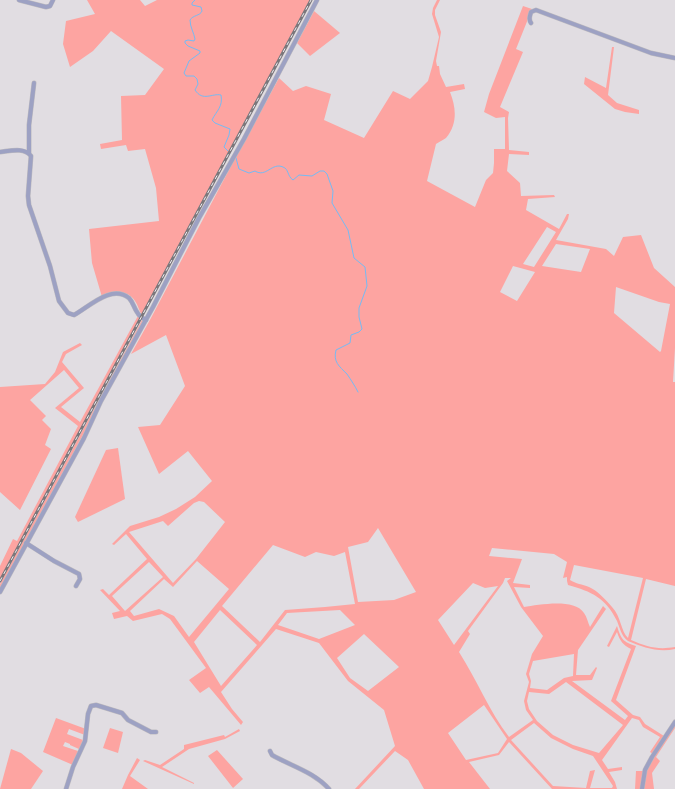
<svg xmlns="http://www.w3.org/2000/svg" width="675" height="789" font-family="Ubuntu,sans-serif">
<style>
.green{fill:#fda4a1;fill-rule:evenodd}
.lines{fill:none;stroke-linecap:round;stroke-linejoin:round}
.stream{stroke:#75bbf4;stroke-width:1}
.street-casing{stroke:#bebbbf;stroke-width:5}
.street{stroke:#9da1c3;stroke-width:4}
.rail-casing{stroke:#7a777b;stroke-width:3}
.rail{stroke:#eeebf0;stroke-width:1;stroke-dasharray:4;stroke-linecap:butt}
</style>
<rect width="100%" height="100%" fill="#e1dde2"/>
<g class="green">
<path d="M87,0H140L145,6L157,0H310L142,315C139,311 138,305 135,301C127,289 113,292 102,297L92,263L89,229L159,221L156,188L145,149L128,151L126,145L101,149L100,144L122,140L121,96L145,95L164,69L111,31L93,51L70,67L63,44L66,21L95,14Z"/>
<path d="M437,0H440L435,10V15L441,32L436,61L437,66H439L440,74L446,87L464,84L465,89L450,92C456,107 458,124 446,138C443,140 439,142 436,144L427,181L475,207L486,180L493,173L494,163V149H505V117L496,118L484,112L489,94L523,6L532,9L516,49L523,52L500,107L509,112L508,118L509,150L529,152V155L509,154L507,171L520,183L521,196L554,195L555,197L528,199L526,210L559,229L567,214H569L568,219L556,240L606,249L614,256L623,237L641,235L654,268L675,287V348L673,382H675V586L646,579L631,640C647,647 658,650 675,647V649C658,653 643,647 628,641C621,636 620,628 617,621C605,597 592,592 568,585L567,581V577L563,578L567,562L554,554L492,548L489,556L522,559L513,583L530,585V588L514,587L524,607C539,605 574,598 584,613C587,617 588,623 590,627L603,606L606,609L578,650L576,675H590L596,667L597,668L592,680L572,681L625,720L628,716L611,701L631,649C623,645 620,641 617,632L609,647L607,646L617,626C621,639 623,642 636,646L616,700L633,715L640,717L645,724L664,736L653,754L650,752L660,737L643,727L639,720L632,718L602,760L608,769L622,767V770L609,772L615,782L617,789H552L509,742L499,755L469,762L490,789H424L408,760L395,751L359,789H355L395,746L384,710L348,681L319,643L276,629L221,692L232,709L243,722L241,725L209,687L200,693L189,680L206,668L170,619L162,614L133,621L127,616L114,619L112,613L120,611L100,590L103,589L109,595L147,559L126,534L114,545L112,544L130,526L159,517L176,509L195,497L212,481L188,451L159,474L138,427L160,425L185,386L166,335L131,354L151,318L231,166L279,78L293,91L306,86L331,94L324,120L364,138L393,91L410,99L428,81L432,67L439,37L432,14L433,8ZM547,227L556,232L534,267L523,264ZM556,244L590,249L581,272L542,266ZM513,266L535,272L517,301L500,292ZM616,287L659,302L670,304L661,351L660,352L614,313ZM199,501L204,502L225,522L196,559L173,583L129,532L163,521L168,526L194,503ZM378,528L416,592L394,600L358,602L348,547L368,542ZM273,545L305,557L316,552L334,556L345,552L355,604L325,607L285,610L260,642L222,606ZM197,561L229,589L189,637L174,616L159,609L134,616L130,611L164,579L173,587ZM149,562L163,577L125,611L112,596ZM574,565L643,578L628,638C621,632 621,616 612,607C606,600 598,591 589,587C582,584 576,584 570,580ZM505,578H511L507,581L521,607L543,636L532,654L526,674L529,682L524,701L526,710L533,720L509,737C489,711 477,680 459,652L470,634L468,631L503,583ZM473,583L485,588L498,586L454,645L438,620ZM220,610L257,645L221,686L194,642ZM340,610L355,625L319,639L278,625L287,613ZM364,634L399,667L368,691L350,678L337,658ZM574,654L573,676L564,678L547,690L530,688L531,681L529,674L533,661ZM566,682L623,725L599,753L573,745L553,735L537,721L529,709L527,701L529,692L549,694ZM484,705L507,739L498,753L466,760L448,733ZM534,723L551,738L573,749L593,756L613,786L612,788H590L595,770L590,771L586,788L553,786L511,740Z"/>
<path d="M314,11L340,33L310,56L297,43Z"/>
<path d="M612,47H614L608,95L617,103L639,110V114L625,112L615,109L584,84L585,77L606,88Z"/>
<path d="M139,314L141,317L0,580V566L13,539L17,541L78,426L55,408L79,388L64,370L30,400L46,416L42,420L51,429L45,445L51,449L20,510L0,492V387L45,384L55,372L63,352L80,343L82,345L66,354L62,362L84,388L61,407L80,422Z"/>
<path d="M143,318L145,320L0,589V584Z"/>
<path d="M118,448L125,499L78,522L75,517L106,450Z"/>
<path d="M56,718L86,729L85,735L69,729L67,734L83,740L79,749L70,745V744L65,742L63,746L78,751L73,765L43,752Z"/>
<path d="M675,725V728L656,757L660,761L652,773L654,789H635L636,771H647L648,765Z"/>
<path d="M110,728L123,732L118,753L103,748Z"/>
<path d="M239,729L240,731L225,739L189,749L162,767L194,783V784L143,761L145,760L160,765L184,749V745L224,735L225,737Z"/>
<path d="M11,749L21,753L43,771L31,789H0Z"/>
<path d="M217,750L243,779L233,788L208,756Z"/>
<path d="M137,758L140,760L130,776L148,789H122L128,775Z"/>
</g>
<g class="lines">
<g class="stream">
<path d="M195,0L192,3V5L201,7L202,11C200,16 193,15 190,20C190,27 194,33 195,39L194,41L188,40L185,41V43L188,46L200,51V53L189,61L184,73L186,76H194L197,79L198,84L195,90C203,102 212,93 221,95C223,107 217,110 212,120L215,123L230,129L229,135L224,147L228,151"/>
<path d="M236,158L239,169L249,173L255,171C266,178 272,162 283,167C289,169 287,176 293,180L299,175L312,176L320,171H324L327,174L333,191L332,203L348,230L354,258L365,267L367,286L359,308V317L362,329L359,332L351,335L350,343L336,350C333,362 339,366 347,374C351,380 355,386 358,392"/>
</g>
<g class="street-casing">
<g id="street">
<path d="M19,0L46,7L50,6L53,0"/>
<path d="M531,23C528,19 530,16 531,12L536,10L651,53L675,58"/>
<path d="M0,152C10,151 24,147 31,156L28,196L29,205L50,266L59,301L68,313L74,315C89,307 111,284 129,298C133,302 134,308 137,312C139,316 142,318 146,320"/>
<path d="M29,153V125L34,83"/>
<path d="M26,543L54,561L79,574L80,579L76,586"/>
<path d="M0,592L84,438L101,401L153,307L199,218L244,139L317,0"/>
<path d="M270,751L272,755C291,766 314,772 329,789"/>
<path d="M66,789L73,767L85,741L88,714L91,706L96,705L122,713L128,720L151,732H156"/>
<path d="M642,789L645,770L652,757L675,722"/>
</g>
</g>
<use href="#street" class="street"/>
<g class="rail-casing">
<path id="rail" d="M0,581L311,0"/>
</g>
<use href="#rail" class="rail"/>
</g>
</svg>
